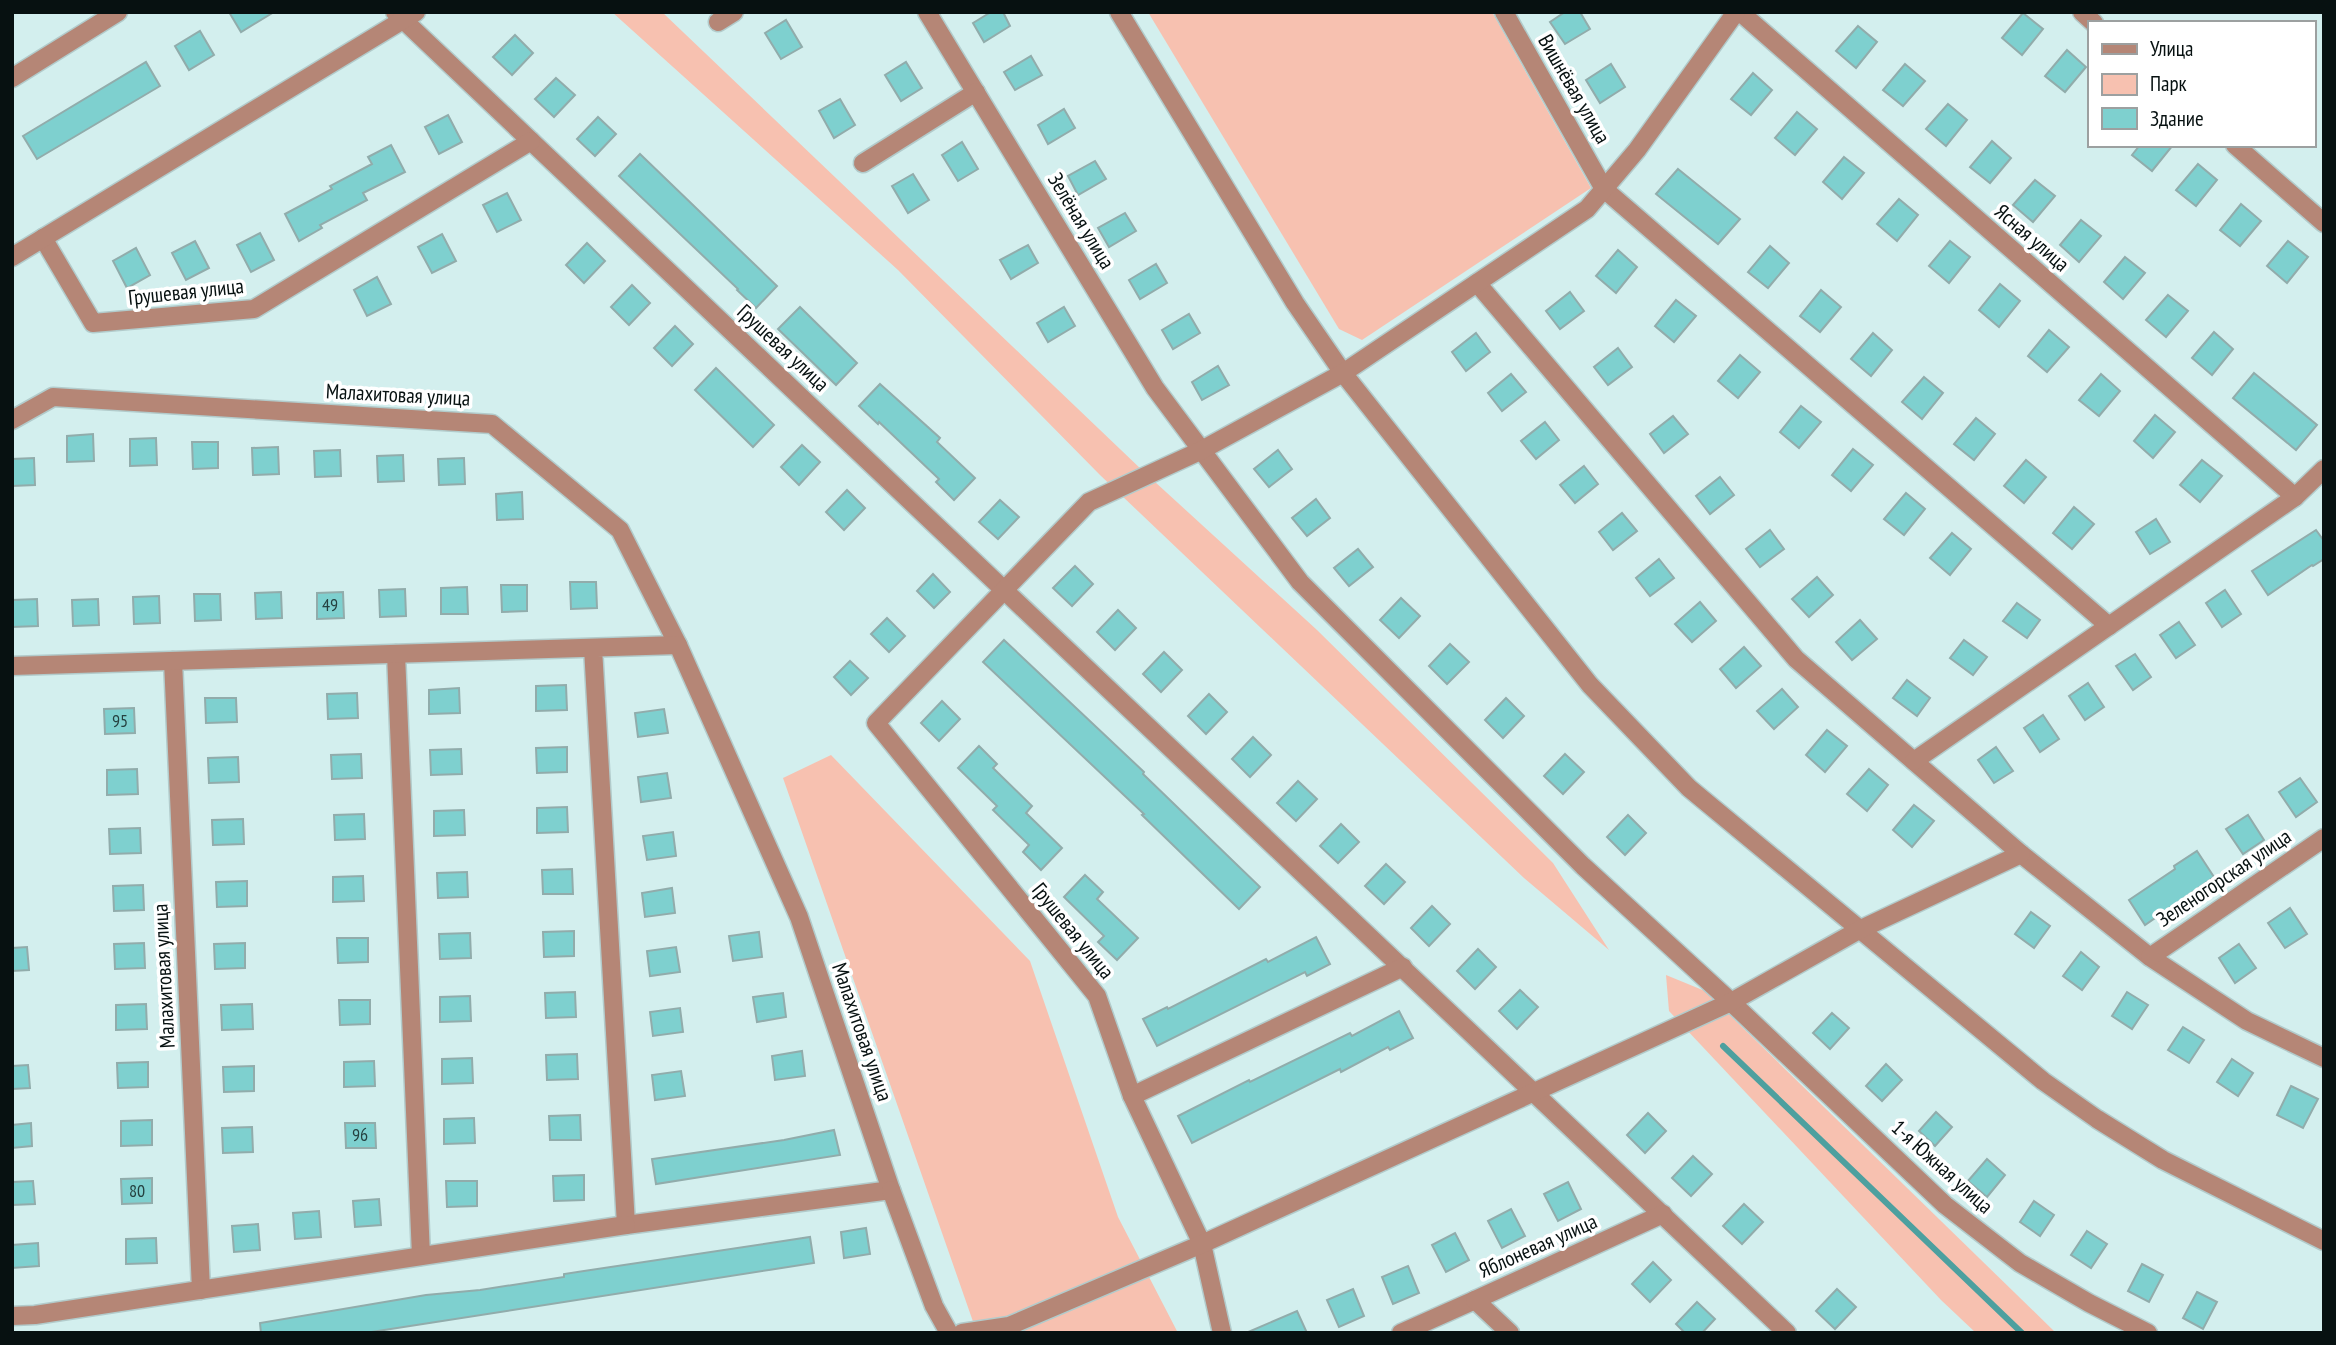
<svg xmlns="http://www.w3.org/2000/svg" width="2336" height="1345" font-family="'PT Sans Narrow',sans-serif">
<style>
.green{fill:#f7c1b0}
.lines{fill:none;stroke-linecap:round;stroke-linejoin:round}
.stream{stroke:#4da09f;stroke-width:6}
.building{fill:#7ed0cf;stroke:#91acab;stroke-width:2}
.minor-casing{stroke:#b2cbcb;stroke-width:21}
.minor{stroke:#b58676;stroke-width:18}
.labels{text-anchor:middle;stroke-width:7;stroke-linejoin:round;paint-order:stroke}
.number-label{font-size:18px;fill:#254140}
.street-label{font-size:21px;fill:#071111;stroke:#fff}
</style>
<rect width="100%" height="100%" fill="#d3efee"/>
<g class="green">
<path d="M612,12H662L1143,471L1317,630L1553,863L1609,950L1524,878L1100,475L898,270Z"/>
<path d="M1148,12H1492L1591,188L1362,340L1339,329Z"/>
<path d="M831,755L1030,961L1118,1217L1178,1333H977L783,778Z"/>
<path d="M1666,975L1705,991L2056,1333H1976L1941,1300L1669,1011Z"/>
</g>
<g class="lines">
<path class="stream" d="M1723,1046L2022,1333"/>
</g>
<g class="building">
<path d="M229,12H274L241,32Z"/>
<path d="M991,12H1003L1010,26L984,42L973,23Z"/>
<path d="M1565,12H1580L1590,29L1565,44L1550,22Z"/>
<path d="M2023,13L2043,29L2022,55L2002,38Z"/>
<path d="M786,20L802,47L781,59L765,33Z"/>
<path d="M1858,26L1877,42L1856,68L1836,51Z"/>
<path d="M200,31L214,55L189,70L175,46Z"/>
<path d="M515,35L533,53L512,75L493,57Z"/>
<path d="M2067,50L2086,67L2065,92L2045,76Z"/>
<path d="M1031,56L1042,75L1015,90L1004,72Z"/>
<path d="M146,62L160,86L37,159L23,136Z"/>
<path d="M906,62L922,88L901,101L885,75Z"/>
<path d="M1611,64L1625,87L1600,103L1586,80Z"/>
<path d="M1905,64L1925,81L1903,106L1883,90Z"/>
<path d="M1753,73L1772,90L1751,115L1731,99Z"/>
<path d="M556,78L575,95L554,117L535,99Z"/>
<path d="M840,99L855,125L834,138L819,111Z"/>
<path d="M1948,104L1967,120L1946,146L1926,129Z"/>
<path d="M1064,109L1075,128L1048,144L1038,125Z"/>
<path d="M1797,112L1817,129L1795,155L1775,138Z"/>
<path d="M448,115L462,142L439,154L425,127Z"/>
<path d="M598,117L616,134L595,156L577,139Z"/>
<path d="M1992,141L2011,158L1990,183L1970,167Z"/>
<path d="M962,142L978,169L958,181L942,155Z"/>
<path d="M391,145L405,172L363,193L367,200L320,225L322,228L299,241L285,214L332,189L330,186L372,164L368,157Z"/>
<path d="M2140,145H2173L2152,171L2132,155Z"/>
<path d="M640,154L777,286L756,308L737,290L738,289L619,176Z"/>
<path d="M1844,157L1864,173L1842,199L1823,182Z"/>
<path d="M1095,161L1106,179L1078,195L1068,176Z"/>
<path d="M2198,164L2217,180L2196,206L2176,190Z"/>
<path d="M1678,169L1740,219L1718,244L1656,194Z"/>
<path d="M913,174L929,200L908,213L892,186Z"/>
<path d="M2035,180L2055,196L2033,222L2013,205Z"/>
<path d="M507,193L521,220L497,232L483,205Z"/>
<path d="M1899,199L1918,215L1897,241L1877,224Z"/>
<path d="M2241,204L2261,221L2240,246L2220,230Z"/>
<path d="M1125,213L1136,231L1109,247L1098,228Z"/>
<path d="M2081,220L2101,236L2079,262L2060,245Z"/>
<path d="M260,233L274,260L251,272L237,245Z"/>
<path d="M442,234L456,261L432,273L418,247Z"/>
<path d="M195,241L209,268L186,280L172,253Z"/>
<path d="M1950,241L1970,257L1949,283L1929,266Z"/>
<path d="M2288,241L2308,257L2287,283L2267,266Z"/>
<path d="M587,243L605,261L584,283L566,265Z"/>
<path d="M1028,245L1038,263L1011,279L1000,260Z"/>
<path d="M1770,246L1789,263L1768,288L1748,272Z"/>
<path d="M136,248L150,275L127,288L113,261Z"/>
<path d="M1618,250L1637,267L1616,293L1596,276Z"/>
<path d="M2125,257L2145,273L2123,299L2104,282Z"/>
<path d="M1156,264L1167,283L1140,299L1129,280Z"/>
<path d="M377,277L391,304L367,316L354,290Z"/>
<path d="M2000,284L2020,301L1999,327L1979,310Z"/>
<path d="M632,285L650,303L629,325L611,307Z"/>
<path d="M1821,290L1841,307L1820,332L1800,316Z"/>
<path d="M1570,292L1584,311L1560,329L1546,311Z"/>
<path d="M2168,295L2188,311L2166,337L2146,320Z"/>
<path d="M1676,300L1696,316L1674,342L1655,326Z"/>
<path d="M800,307L857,363L836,385L778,329Z"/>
<path d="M1064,307L1075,326L1048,342L1037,323Z"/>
<path d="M1189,314L1200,333L1173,349L1162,330Z"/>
<path d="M675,326L693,344L672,366L654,348Z"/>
<path d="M2049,330L2069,347L2047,372L2028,356Z"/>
<path d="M2214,332L2233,349L2212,375L2192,358Z"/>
<path d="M1476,333L1490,352L1466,371L1452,352Z"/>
<path d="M1873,333L1892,350L1871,376L1851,359Z"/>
<path d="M1618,348L1632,367L1608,385L1594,367Z"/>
<path d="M1740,355L1760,372L1738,398L1718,381Z"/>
<path d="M1218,366L1229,385L1202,400L1192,382Z"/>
<path d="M716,368L774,425L753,447L695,390Z"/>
<path d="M2254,373L2317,425L2296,450L2233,398Z"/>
<path d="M1511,374L1526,392L1502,411L1488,393Z"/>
<path d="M2101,374L2120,391L2099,416L2079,400Z"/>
<path d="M1924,377L1943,393L1922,419L1902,402Z"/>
<path d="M880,384L940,438L937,442L975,478L954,500L936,482L939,479L879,422L878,424L859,406Z"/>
<path d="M1801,406L1821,422L1799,448L1780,432Z"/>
<path d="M2155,415L2175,432L2153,458L2134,441Z"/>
<path d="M1673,416L1688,434L1664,453L1650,434Z"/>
<path d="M1976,418L1995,434L1974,460L1954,444Z"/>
<path d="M1545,422L1559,440L1536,459L1521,441Z"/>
<path d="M93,434L94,461L67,462V436Z"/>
<path d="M156,438L157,465L130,466V439Z"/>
<path d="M192,442H218V468L193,469Z"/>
<path d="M802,445L820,462L799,485L781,467Z"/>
<path d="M278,447L279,474L253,475L252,448Z"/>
<path d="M1853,449L1873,465L1851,491L1832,475Z"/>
<path d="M340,450L341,476L315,477L314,451Z"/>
<path d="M1278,450L1292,469L1269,487L1254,469Z"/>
<path d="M403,455L404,481L378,482L377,456Z"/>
<path d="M34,458L35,485L12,486V459Z"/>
<path d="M464,458L465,484L439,485L438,459Z"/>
<path d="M2026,460L2046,477L2024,503L2004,486Z"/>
<path d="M2202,460L2222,476L2200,502L2180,485Z"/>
<path d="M1584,466L1598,484L1575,503L1560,485Z"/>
<path d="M1720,477L1734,495L1710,514L1696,496Z"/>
<path d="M847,490L865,508L844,530L826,512Z"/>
<path d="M522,492L523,519L497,520L496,494Z"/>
<path d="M1906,493L1925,509L1904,535L1884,519Z"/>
<path d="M1316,499L1330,518L1307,536L1292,518Z"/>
<path d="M1000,500L1019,517L998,539L979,522Z"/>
<path d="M2074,507L2094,524L2072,549L2053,533Z"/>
<path d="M1622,513L1637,531L1613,550L1599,532Z"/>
<path d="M2156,519L2170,542L2150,554L2136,532Z"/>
<path d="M1770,530L1784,549L1760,567L1746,549Z"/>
<path d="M2316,530L2324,541V559L2313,566L2312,565L2268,595L2252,571Z"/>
<path d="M1952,533L1971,549L1950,575L1930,558Z"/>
<path d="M1358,549L1373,567L1349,586L1334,568Z"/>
<path d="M1659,559L1674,578L1650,596L1636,578Z"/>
<path d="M1075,566L1093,584L1072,606L1053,588Z"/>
<path d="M933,574L950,592L934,608L917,591Z"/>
<path d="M1817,577L1833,595L1809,617L1792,599Z"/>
<path d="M570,582H596L597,608L571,609Z"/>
<path d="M501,585H527V611L502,612Z"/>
<path d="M467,587L468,614H441V588Z"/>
<path d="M405,589L406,616L380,617L379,590Z"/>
<path d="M2225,590L2241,614L2222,627L2206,603Z"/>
<path d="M281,592L282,618L256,619L255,593Z"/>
<path d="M343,592L344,618L317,619V593Z"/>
<path d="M194,594H220L221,620L195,621Z"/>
<path d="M159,596L160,623L134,624L133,597Z"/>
<path d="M1401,598L1420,616L1399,638L1380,620Z"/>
<path d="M37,599L38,626L12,627V600Z"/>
<path d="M98,599L99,625L73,626L72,600Z"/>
<path d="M1700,602L1716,621L1692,642L1675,624Z"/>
<path d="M2017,603L2040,620L2027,638L2003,621Z"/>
<path d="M1118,610L1136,628L1115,650L1097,632Z"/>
<path d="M887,618L905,636L889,652L871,634Z"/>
<path d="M1860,620L1877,639L1852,660L1836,642Z"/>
<path d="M2179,622L2195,645L2176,658L2160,635Z"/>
<path d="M1004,640L1144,772L1143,774L1260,887L1239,909L1142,815L1144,814L983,662Z"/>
<path d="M1964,640L1987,657L1973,675L1950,658Z"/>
<path d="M1450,644L1469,662L1447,684L1429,666Z"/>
<path d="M1744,647L1761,666L1736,688L1720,669Z"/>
<path d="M1164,652L1182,670L1161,692L1143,674Z"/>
<path d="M2135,654L2151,677L2133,690L2116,666Z"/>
<path d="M850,661L868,678L851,695L834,677Z"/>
<path d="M1907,680L1930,698L1917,716L1893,698Z"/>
<path d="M2088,683L2104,707L2085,720L2069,696Z"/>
<path d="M566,685L567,710L536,711V686Z"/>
<path d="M459,688L460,713L429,714V690Z"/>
<path d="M1782,689L1798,707L1774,729L1757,711Z"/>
<path d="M357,693L358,718L328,719L327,694Z"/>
<path d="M1209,694L1227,712L1206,734L1188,716Z"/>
<path d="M205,698H236L237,722L206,723Z"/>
<path d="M1506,698L1524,716L1503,738L1485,720Z"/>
<path d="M942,701L960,719L939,741L921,723Z"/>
<path d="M134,708L135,733L105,734L104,709Z"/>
<path d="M664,709L668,733L638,737L635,713Z"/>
<path d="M2043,715L2059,739L2040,752L2024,728Z"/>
<path d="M1827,730L1847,746L1825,772L1806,755Z"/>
<path d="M1253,737L1271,755L1250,777L1232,759Z"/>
<path d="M979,746L997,764L993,768L1032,806L1026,813L1062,848L1041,870L1023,852L1029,845L993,810L997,806L958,768Z"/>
<path d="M567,747V772L537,773L536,748Z"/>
<path d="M1996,747L2013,771L1994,783L1978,760Z"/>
<path d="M461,749L462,774L431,775L430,750Z"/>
<path d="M361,754L362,778L332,779L331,755Z"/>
<path d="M1565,754L1584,772L1563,794L1544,776Z"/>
<path d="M238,757L239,782L209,783L208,758Z"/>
<path d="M137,769L138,794L107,795V770Z"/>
<path d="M1869,769L1888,785L1867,811L1847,794Z"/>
<path d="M667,773L671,798L641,802L638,777Z"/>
<path d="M2300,778L2317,802L2296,817L2279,792Z"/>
<path d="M1298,781L1317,799L1296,821L1277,803Z"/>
<path d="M1914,805L1934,821L1912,847L1893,830Z"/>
<path d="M567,807L568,832L537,833V808Z"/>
<path d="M464,810L465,835L434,836V811Z"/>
<path d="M364,814L365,839L335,840L334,815Z"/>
<path d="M1628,815L1646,833L1625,855L1607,837Z"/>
<path d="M2248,815L2264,840L2243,854L2226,829Z"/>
<path d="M243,819L244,844L213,845L212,820Z"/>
<path d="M1341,824L1359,842L1338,863L1320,846Z"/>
<path d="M140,828L141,853L110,854L109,829Z"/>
<path d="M673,832L676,856L647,860L643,836Z"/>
<path d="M2197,851L2214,877L2145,925L2129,900L2175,869L2174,866Z"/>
<path d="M1386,864L1405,882L1384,904L1365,886Z"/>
<path d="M572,869L573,894H543L542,870Z"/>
<path d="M467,872L468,897L438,898L437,873Z"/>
<path d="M1085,875L1103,892L1097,899L1138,938L1117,960L1098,942L1104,936L1064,897Z"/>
<path d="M363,876L364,901L333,902V877Z"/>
<path d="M247,881V906L217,907L216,882Z"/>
<path d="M143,885L144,910L114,911L113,886Z"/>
<path d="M672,888L675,913L645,917L642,893Z"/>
<path d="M1432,906L1450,924L1429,946L1411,928Z"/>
<path d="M2290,908L2307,934L2285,948L2268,923Z"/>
<path d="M2031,912L2050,926L2034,948L2015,934Z"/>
<path d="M574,931V956L544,957L543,932Z"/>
<path d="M759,932L762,957L733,961L729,936Z"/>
<path d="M470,933L471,958L440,959L439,934Z"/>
<path d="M1316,937L1330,964L1307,976L1305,972L1157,1046L1143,1019L1167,1007L1168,1009L1266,959L1268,962Z"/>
<path d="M337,938H368V962L338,963Z"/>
<path d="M144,943L145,968L115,969L114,944Z"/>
<path d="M245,943V968L215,969L214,944Z"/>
<path d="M2239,944L2256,968L2235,983L2219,958Z"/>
<path d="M27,947L29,970L12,971V948Z"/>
<path d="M676,947L680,972L650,976L647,951Z"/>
<path d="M1478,949L1496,967L1475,989L1457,971Z"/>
<path d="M2081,952L2099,967L2082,990L2063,976Z"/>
<path d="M1520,990L1538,1007L1517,1029L1499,1011Z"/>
<path d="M575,992L576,1017L546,1018L545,993Z"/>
<path d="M2127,992L2148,1005L2132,1029L2112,1016Z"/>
<path d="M783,993L786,1017L757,1022L753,997Z"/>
<path d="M470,996L471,1021L440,1022V997Z"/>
<path d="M339,1000H370V1024L340,1025Z"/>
<path d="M146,1004L147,1029L116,1030V1005Z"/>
<path d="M252,1004L253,1029L222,1030L221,1005Z"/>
<path d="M680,1008L683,1032L653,1036L650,1012Z"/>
<path d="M1399,1011L1413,1038L1390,1050L1388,1047L1341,1072L1340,1069L1192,1143L1178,1116L1249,1080L1250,1082L1350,1033L1352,1036Z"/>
<path d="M1832,1013L1849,1028L1830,1049L1813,1033Z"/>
<path d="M2183,1027L2204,1040L2189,1063L2168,1050Z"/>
<path d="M802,1051L805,1076L775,1080L772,1056Z"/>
<path d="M577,1054L578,1079L547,1080L546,1055Z"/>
<path d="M472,1058L473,1083L442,1084V1059Z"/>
<path d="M2232,1059L2253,1073L2238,1096L2217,1082Z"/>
<path d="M374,1061L375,1086L344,1087V1062Z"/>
<path d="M148,1062V1087L118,1088L117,1063Z"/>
<path d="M1886,1064L1902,1080L1882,1101L1866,1086Z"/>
<path d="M28,1065L30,1088L12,1089V1066Z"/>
<path d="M254,1066V1091L224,1092L223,1067Z"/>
<path d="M681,1071L685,1096L655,1100L652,1075Z"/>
<path d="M2291,1086L2318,1099L2303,1128L2277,1115Z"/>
<path d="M1936,1112L1952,1127L1935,1146L1919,1131Z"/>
<path d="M1648,1113L1666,1131L1645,1153L1627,1135Z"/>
<path d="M580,1115L581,1140H550L549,1116Z"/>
<path d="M474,1118L475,1143L444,1144V1119Z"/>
<path d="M152,1120V1145L121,1146V1121Z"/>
<path d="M31,1123L32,1146L12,1148V1125Z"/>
<path d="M345,1123H375L376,1148H346Z"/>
<path d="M252,1127L253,1152L223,1153L222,1128Z"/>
<path d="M834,1130L840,1155L656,1184L652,1159L784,1140Z"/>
<path d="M1693,1156L1712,1174L1691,1196L1672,1178Z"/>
<path d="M1987,1159L2005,1175L1987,1197L1968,1181Z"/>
<path d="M584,1175V1200L554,1201L553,1176Z"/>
<path d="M152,1178V1203L122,1204L121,1179Z"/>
<path d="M33,1181L35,1204L12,1205V1182Z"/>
<path d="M446,1181H477V1206L447,1207Z"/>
<path d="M1568,1182L1581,1209L1558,1221L1544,1194Z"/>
<path d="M379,1199L381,1225L355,1227L353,1201Z"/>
<path d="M2034,1201L2054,1215L2040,1236L2020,1222Z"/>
<path d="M1744,1204L1763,1222L1742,1244L1723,1226Z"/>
<path d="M1511,1209L1525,1236L1502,1248L1488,1221Z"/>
<path d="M319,1211L321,1237L295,1239L293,1213Z"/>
<path d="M258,1224L260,1250L234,1252L232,1226Z"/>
<path d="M866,1228L870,1254L844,1258L841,1232Z"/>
<path d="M2087,1231L2107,1244L2091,1268L2071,1255Z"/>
<path d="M1455,1233L1469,1260L1446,1272L1432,1245Z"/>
<path d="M810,1237L814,1263L365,1333H261L260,1323L426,1295L480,1290L564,1277V1274Z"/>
<path d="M156,1238L157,1263L126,1264V1239Z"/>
<path d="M38,1243L39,1266L12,1268V1245Z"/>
<path d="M1653,1262L1671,1280L1650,1302L1632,1284Z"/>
<path d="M2142,1264L2163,1275L2149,1302L2128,1291Z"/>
<path d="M1408,1266L1419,1293L1393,1304L1382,1277Z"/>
<path d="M1353,1289L1364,1316L1339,1327L1327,1300Z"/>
<path d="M1837,1289L1856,1307L1835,1329L1816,1311Z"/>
<path d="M2197,1292L2217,1302L2203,1329L2183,1318Z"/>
<path d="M1697,1302L1715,1319L1702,1333H1685L1676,1324Z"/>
<path d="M1297,1311L1307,1333H1246Z"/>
</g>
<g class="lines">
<g class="minor-casing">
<g id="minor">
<path d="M395,12L1787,1333"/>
<path d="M927,12L1155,388L1300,582L1583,866L1731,1002L1945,1205L2020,1263L2089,1303L2148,1333"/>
<path d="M1119,12L1295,303L1343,373L1590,685L1689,788L2043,1081L2097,1119L2163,1160L2324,1241"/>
<path d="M1504,12L1604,189L2109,626"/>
<path d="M1740,12L2295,497"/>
<path d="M2082,12L2094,23"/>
<path d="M718,22L734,12"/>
<path d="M12,78L118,12"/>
<path d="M2235,145L2324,223"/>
<path d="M863,163L976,92"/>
<path d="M43,238L93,323L254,309L531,141"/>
<path d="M12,257L416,12"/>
<path d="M1477,283L1796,659L2021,854L2150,957L2247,1021L2324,1058"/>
<path d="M12,420L53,397L492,424L620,530L678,645"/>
<path d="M396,654L421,1256"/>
<path d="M173,661L201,1290"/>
<path d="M12,666L678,645L799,917L891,1190L626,1225L593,648"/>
<path d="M1914,761L2295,497L2324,469"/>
<path d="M2150,957L2324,838"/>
<path d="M1403,967L1132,1096L1097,996L876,723L1089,502L1200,451L1343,373L1587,209L1637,150L1736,12"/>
<path d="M1132,1096L1202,1244L1222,1333"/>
<path d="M891,1190L934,1306L949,1333"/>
<path d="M12,1316L35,1315L626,1225"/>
<path d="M962,1333L1009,1326L1202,1244L1731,1002L1859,930L2021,854"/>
<path d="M1401,1333L1475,1300"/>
<path d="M1510,1333L1475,1300L1663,1214"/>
</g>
</g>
<use href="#minor" class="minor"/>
</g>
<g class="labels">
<g class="number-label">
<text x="330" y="611">49</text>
<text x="120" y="727">95</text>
<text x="360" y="1141">96</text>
<text x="137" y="1197">80</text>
</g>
<g class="street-label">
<text transform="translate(1574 89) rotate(60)" y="7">Вишнёвая улица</text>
<text transform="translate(1081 221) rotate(59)" y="7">Зелёная улица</text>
<text transform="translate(2032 238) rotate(41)" y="7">Ясная улица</text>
<text transform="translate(186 292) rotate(-6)" y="7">Грушевая улица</text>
<text transform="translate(783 348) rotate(43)" y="7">Грушевая улица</text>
<text transform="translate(398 395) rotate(3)" y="7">Малахитовая улица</text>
<text transform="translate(2224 878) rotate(-34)" y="7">Зеленогорская улица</text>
<text transform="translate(1073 931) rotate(51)" y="7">Грушевая улица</text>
<text transform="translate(164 976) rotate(-93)" y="7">Малахитовая улица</text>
<text transform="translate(862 1032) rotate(71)" y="7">Малахитовая улица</text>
<text transform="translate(1942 1167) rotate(42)" y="7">1-я Южная улица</text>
<text transform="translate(1538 1246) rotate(-24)" y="7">Яблоневая улица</text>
</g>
</g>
<rect width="2336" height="1345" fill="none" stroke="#071111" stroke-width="28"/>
<rect x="2088" y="21" width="228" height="126" fill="#ffffff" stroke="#9ca0a0" stroke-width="2"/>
<rect x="2102" y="44" width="35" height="10" fill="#b58676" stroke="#9ca0a0" stroke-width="2"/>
<text x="2150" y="56" font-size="21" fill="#071111">Улица</text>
<rect x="2102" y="74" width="35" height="21" fill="#f7c1b0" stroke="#9ca0a0" stroke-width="2"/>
<text x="2150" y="91" font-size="21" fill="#071111">Парк</text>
<rect x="2102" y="108" width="35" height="21" fill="#7ed0cf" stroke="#9ca0a0" stroke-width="2"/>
<text x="2150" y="126" font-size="21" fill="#071111">Здание</text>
</svg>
